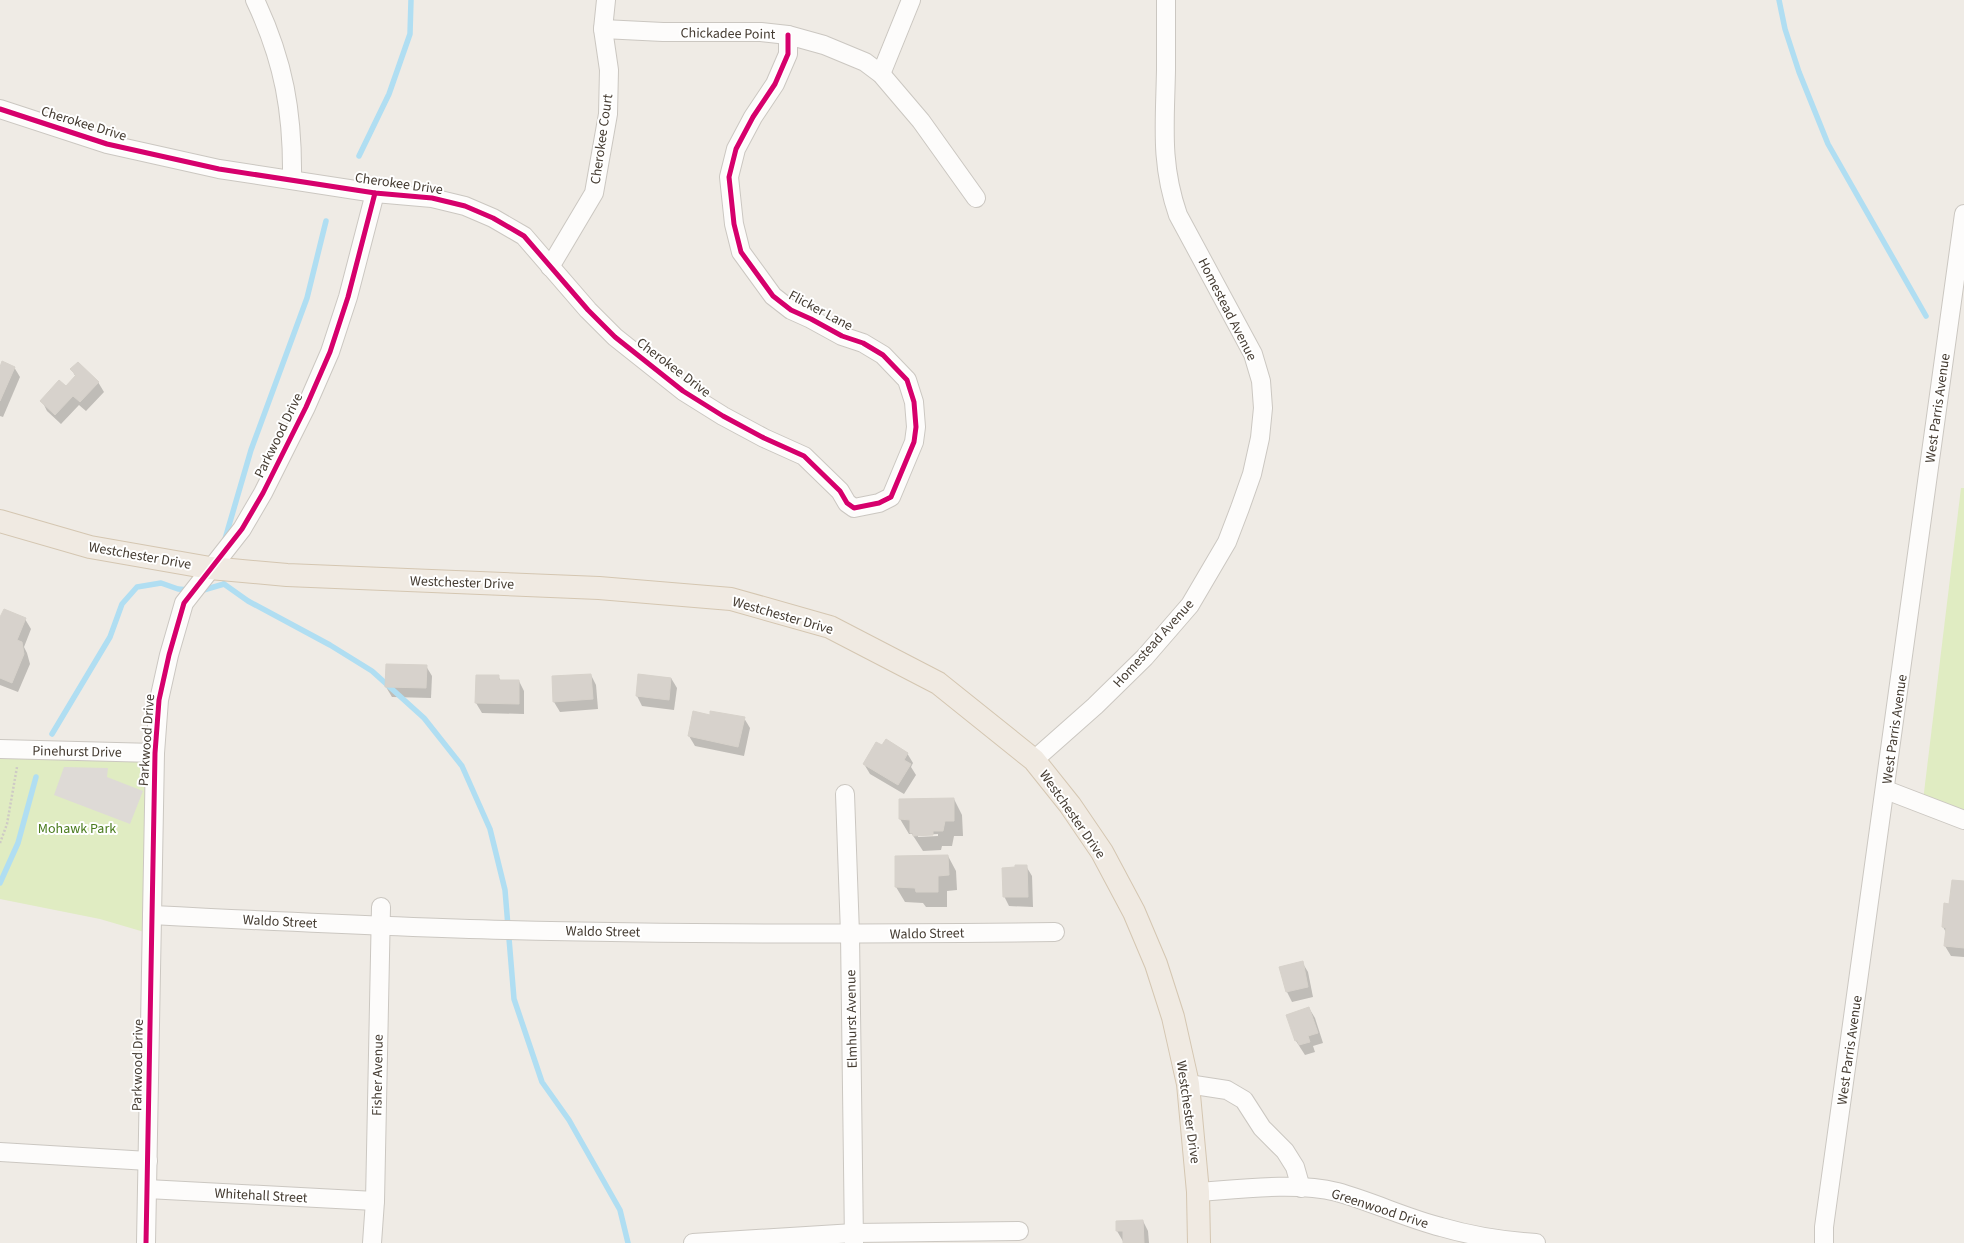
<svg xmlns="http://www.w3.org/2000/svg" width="1964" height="1243" font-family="'Source Sans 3',sans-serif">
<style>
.green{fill:#e0ecc2}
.parking{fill:#dedad6}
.shadow{fill:#0003;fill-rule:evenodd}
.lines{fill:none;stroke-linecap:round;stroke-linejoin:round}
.stream{stroke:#b0def2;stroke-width:5.5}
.building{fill:#d7d2cc;stroke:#d7d2cb}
.minor-casing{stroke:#cbc7c1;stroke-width:20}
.major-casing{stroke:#d4c6b1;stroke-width:24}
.path{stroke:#cecac5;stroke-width:2.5;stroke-dasharray:2 2;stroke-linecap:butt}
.minor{stroke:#fdfcfb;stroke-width:18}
.major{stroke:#f0eae2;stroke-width:22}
.cycleway-casing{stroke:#fff;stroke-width:8}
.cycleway{stroke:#d6006c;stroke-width:5}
.labels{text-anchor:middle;stroke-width:4;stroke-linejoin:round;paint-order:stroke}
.street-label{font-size:14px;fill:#453c32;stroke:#fff}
.park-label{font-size:14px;fill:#4b7c1f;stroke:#fff}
</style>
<rect width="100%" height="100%" fill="#efebe5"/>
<g class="green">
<path d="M1961,488H1964V809H1922Z"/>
<path d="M0,749L155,753L151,934L100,919L0,899Z"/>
</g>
<path class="parking" d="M64,767L108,768L107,777L143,791L130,824L54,795Z"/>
<g class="shadow">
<path d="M14,367L20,377L3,417L0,416V369Z"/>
<path d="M71,369L98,382L104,392L86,411L79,405L61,424L47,411L42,401L66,388L76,377Z"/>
<path d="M25,619L31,629L24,647L27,653L30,664L18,692L0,685V620Z"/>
<path d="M426,666L432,676L431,698L392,697L386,687Z"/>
<path d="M591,675L596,685L598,709L560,712L554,702Z"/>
<path d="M639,675L671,678L677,688L674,710L642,706L637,696Z"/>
<path d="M498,676L501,681H519L524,691V714L482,713L476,703Z"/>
<path d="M711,716L744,718L750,728L744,756L695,746L689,736Z"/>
<path d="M907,753L913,763L911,767L916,775L904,794L870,774L864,764Z"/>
<path d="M954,799L962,815L963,836H954L952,846H942L941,850L923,851L912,834H909L900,819ZM938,834V836L918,837V835Z"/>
<path d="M948,856L956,871L957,890L947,891V907H926L923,903L905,902L896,887Z"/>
<path d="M1026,866L1032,876L1033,907L1009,906L1004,896Z"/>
<path d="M1964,882V957L1951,956L1945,946L1947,934L1943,927L1950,905Z"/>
<path d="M1302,962L1308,972L1313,997L1292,1002L1287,992L1281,967Z"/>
<path d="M1309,1008L1315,1018L1323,1043L1313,1046L1315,1052L1305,1055L1296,1041L1287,1015Z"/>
<path d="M1143,1221L1148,1231L1149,1243H1124L1117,1231Z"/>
</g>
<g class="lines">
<g class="stream">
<path d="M1779,0L1785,29L1799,72L1828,144L1926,316"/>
<path d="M359,156L389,94L410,34L411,0"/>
<path d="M225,539L251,450L307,298L326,221"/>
<path d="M224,584L248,601L330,645L372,671L424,718L462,766L490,829L505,890L514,999L542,1082L569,1120L620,1210L628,1243"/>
<path d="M200,591L224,584"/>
<path d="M52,734L110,637L122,604L137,587L161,583L178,589L189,590"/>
<path d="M0,883L18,843L36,777"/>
</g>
</g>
<g class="building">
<path d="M2,361L15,367L0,401V367Z"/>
<path d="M78,362L99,382L80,402L73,396L55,415L40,401L59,380L66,386L76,375L70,369Z"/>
<path d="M4,609L26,618L17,640L22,642L24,654L12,683L0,678V617Z"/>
<path d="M386,664L427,665L426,688L385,687Z"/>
<path d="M591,674L593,699L553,702L552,676Z"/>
<path d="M638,674L671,678L669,700L636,696Z"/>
<path d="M476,675H499V680H519V704L475,703Z"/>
<path d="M693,711L710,715V711L745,717L738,747L688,736Z"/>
<path d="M886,739L908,753L904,760L911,764L898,785L863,764L876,742L882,745Z"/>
<path d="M954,798V821H945L943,831H933V835L913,836V833H910V820L899,819V799Z"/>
<path d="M948,855L949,875L938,876V892H916L915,888L895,887V856Z"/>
<path d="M1015,865H1027L1028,897H1003L1002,868L1015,867Z"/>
<path d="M1952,880L1964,881V948L1944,946L1946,928L1942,927L1944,903L1949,904Z"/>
<path d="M1303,961L1308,987L1286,992L1279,967Z"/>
<path d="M1309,1007L1318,1033L1308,1036L1310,1042L1299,1045L1297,1040L1295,1041L1286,1015Z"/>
<path d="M1143,1220L1144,1243H1123V1231H1116V1221Z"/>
</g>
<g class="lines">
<g class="minor-casing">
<g id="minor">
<path d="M255,0C284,61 293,113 292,180"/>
<path d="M603,29L663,32H761L788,35L824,45L865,62L881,74L921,121L976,198"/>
<path d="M881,74L911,0"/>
<path d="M0,109L107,144L219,169L375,193L432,198L465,206L493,218L524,236L588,310L615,337L683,391L723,416L764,438L804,456L840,491L847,503L854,508L879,503L891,497L914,442L916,427L914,402L907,380L883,355L863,343L842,336L811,319L791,310L773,296L741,252L734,224L729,177L736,149L753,117L775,84L788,54V35"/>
<path d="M550,267L594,193L608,114L609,70L603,29L606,0"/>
<path d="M0,749L155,753"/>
<path d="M1034,760L1095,706L1145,657L1190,605L1227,542L1240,508L1252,474L1260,438L1263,408L1261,381L1253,354L1178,215C1160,163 1165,124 1166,70C1166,47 1166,23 1166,0"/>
<path d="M1886,790L1964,820"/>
<path d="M845,794L850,934L854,1243"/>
<path d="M152,915C270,921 388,927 506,930C689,935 872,934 1055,932"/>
<path d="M1188,1084L1227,1090L1244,1100L1262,1128L1285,1151L1295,1167L1301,1188"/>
<path d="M0,1152L148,1161"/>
<path d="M147,1189L375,1201"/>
<path d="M1198,1192C1240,1189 1297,1182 1337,1192C1373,1202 1406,1218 1441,1227C1472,1236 1504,1241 1536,1243"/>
<path d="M146,1243L155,753L159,700L169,655L184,603L242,529L263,493L306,407L330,352L348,297L375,193"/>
<path d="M372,1243L375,1201L381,907"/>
<path d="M693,1243L854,1233L1019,1231"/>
<path d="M1824,1243V1227L1964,214"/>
</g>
</g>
<g class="major-casing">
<path id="major" d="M0,521L90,547L210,568L287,575L599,588L731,599L830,627L938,683L1034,760L1070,805L1102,852L1134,912L1156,964L1173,1017L1188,1084L1198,1192L1199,1243"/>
</g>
<path class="path" d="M0,843L7,824L17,767"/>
<use href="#minor" class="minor"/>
<use href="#major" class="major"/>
<g class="cycleway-casing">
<g id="cycleway">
<path d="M0,109L107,144L219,169L375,193L432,198L465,206L493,218L524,236L588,310L615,337L683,391L723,416L764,438L804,456L840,491L847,503L854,508L879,503L891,497L914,442L916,427L914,402L907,380L883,355L863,343L842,336L811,319L791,310L773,296L741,252L734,224L729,177L736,149L753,117L775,84L788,54V35"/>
<path d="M146,1243L155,753L159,700L169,655L184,603L242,529L263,493L306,407L330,352L348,297L375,193"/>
</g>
</g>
<use href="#cycleway" class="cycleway"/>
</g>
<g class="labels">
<g class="street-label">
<text transform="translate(728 33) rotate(1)" y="5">Chickadee Point</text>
<text transform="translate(84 123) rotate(17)" y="5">Cherokee Drive</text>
<text transform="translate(601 139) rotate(-82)" y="5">Cherokee Court</text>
<text transform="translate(399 183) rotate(8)" y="5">Cherokee Drive</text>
<text transform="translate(1228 309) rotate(63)" y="5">Homestead Avenue</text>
<text transform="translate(821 310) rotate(28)" y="5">Flicker Lane</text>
<text transform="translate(674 367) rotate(37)" y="5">Cherokee Drive</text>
<text transform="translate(1937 408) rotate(-82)" y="5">West Parris Avenue</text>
<text transform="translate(278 435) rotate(-64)" y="5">Parkwood Drive</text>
<text transform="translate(140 555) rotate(10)" y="5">Westchester Drive</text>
<text transform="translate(462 582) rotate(2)" y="5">Westchester Drive</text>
<text transform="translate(783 615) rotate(16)" y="5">Westchester Drive</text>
<text transform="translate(1153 643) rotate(-48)" y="5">Homestead Avenue</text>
<text transform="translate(1894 729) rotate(-82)" y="5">West Parris Avenue</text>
<text transform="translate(146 740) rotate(-86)" y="5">Parkwood Drive</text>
<text transform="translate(77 751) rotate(1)" y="5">Pinehurst Drive</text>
<text transform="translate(1073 814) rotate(55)" y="5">Westchester Drive</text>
<text transform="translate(280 921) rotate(3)" y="5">Waldo Street</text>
<text transform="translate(603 931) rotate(1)" y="5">Waldo Street</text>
<text transform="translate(927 933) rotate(-1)" y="5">Waldo Street</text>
<text transform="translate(851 1019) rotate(-91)" y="5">Elmhurst Avenue</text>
<text transform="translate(1849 1050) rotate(-82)" y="5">West Parris Avenue</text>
<text transform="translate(137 1065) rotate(-89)" y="5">Parkwood Drive</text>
<text transform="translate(377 1075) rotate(-89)" y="5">Fisher Avenue</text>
<text transform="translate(1189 1112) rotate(82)" y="5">Westchester Drive</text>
<text transform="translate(261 1195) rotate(3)" y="5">Whitehall Street</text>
<text transform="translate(1380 1208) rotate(18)" y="5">Greenwood Drive</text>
</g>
<g class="park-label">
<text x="77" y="833">Mohawk Park</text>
</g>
</g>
</svg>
